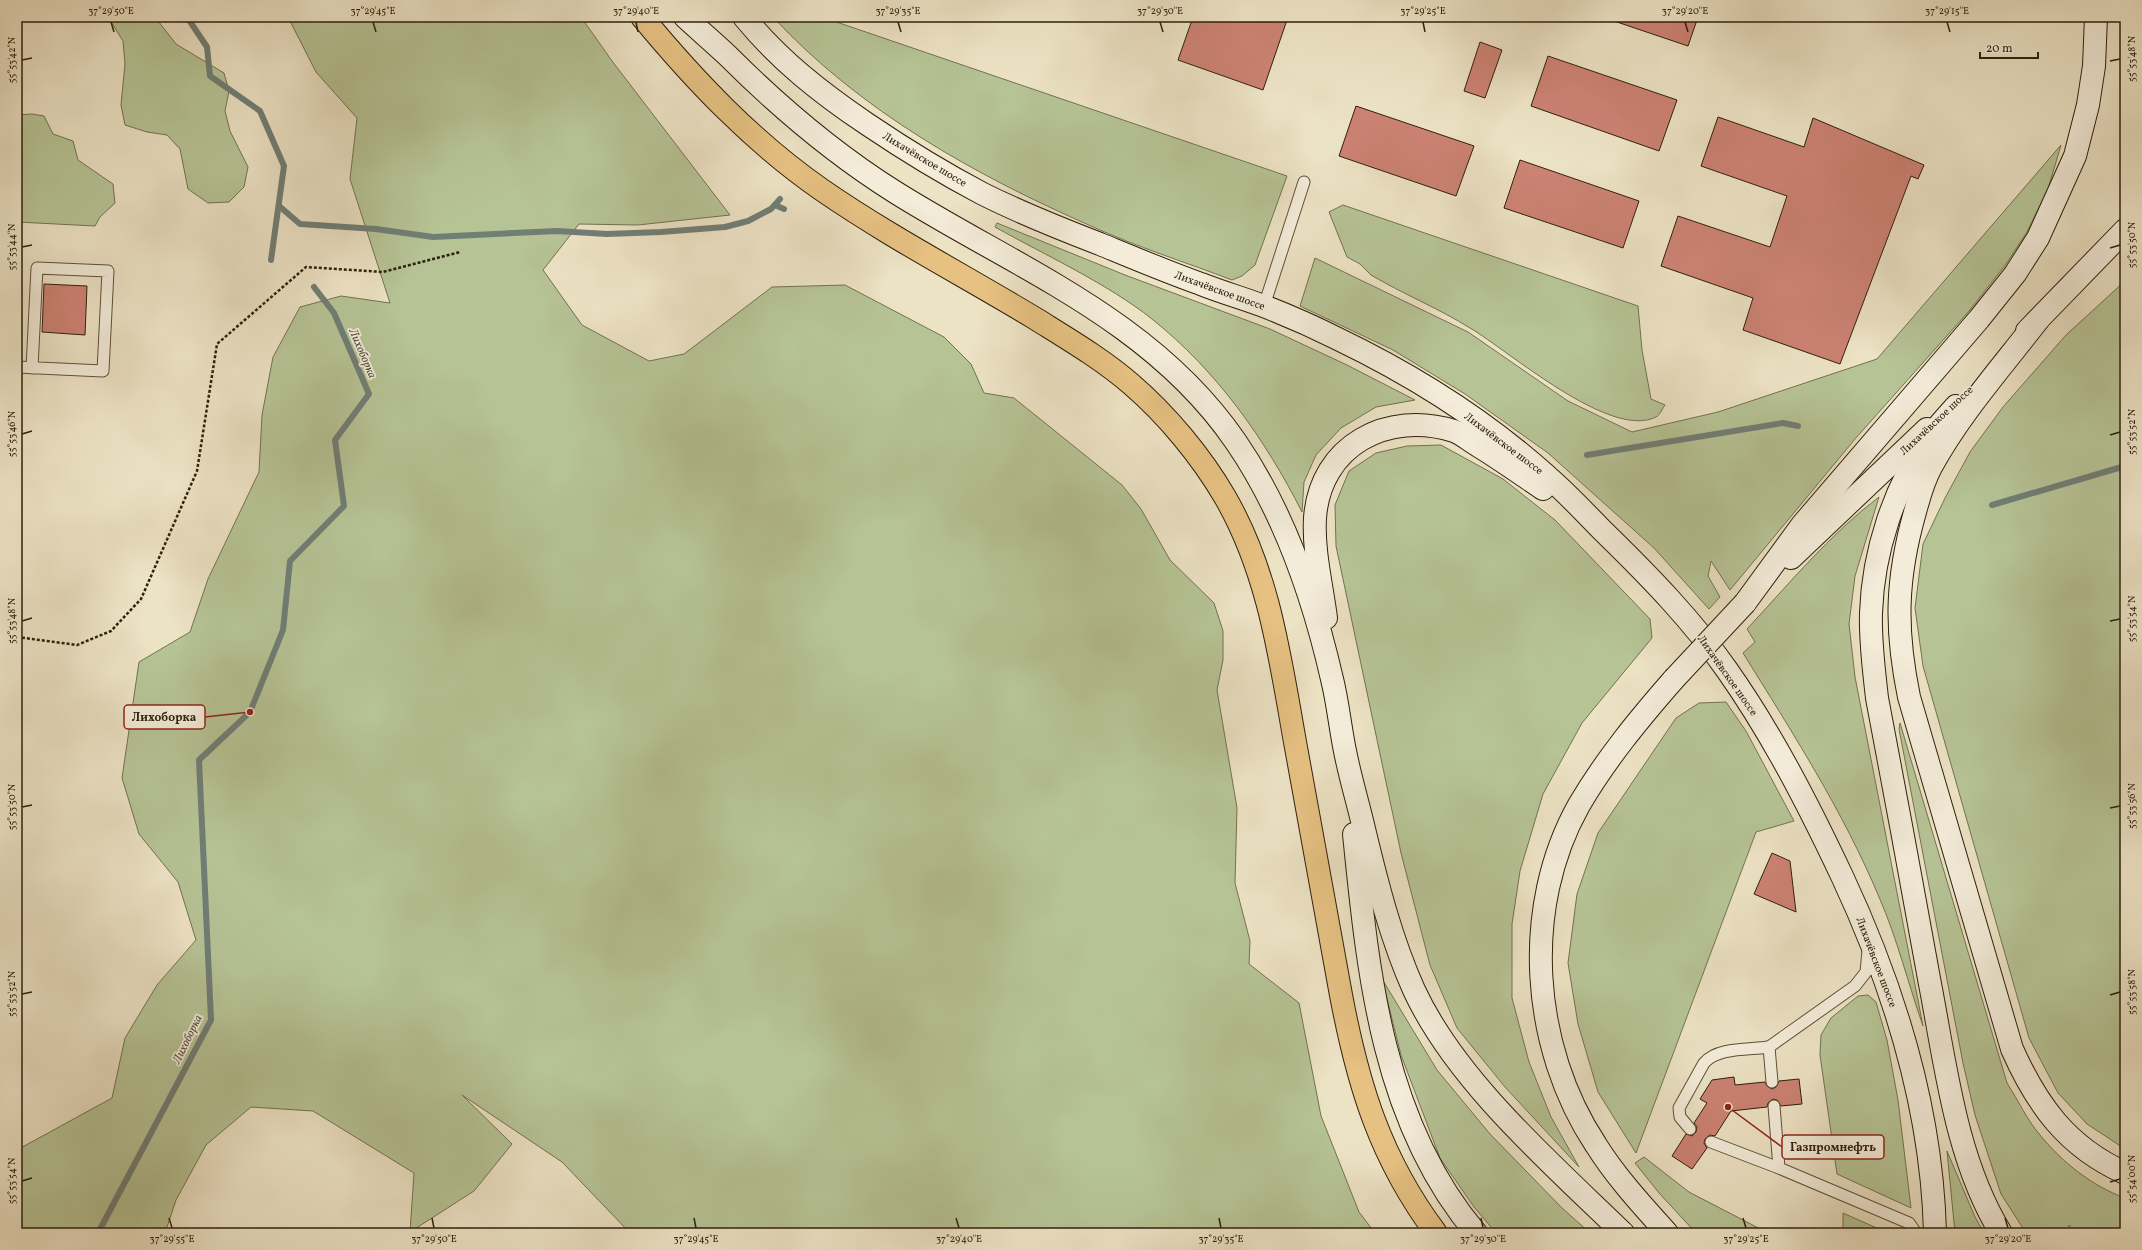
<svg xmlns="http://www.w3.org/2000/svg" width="2142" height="1250" font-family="Vollkorn,serif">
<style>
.green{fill:#b6c395;stroke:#727250}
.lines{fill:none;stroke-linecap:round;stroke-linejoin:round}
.stream{stroke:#707e76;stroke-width:6}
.building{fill:#cc8273;stroke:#2e200c}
.lane-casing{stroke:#5e503a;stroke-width:13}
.secondary-casing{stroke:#2e200c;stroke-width:24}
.highway-casing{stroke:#2e200c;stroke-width:24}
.path{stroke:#2e200c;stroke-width:2.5;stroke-dasharray:3 2;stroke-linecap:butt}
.lane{stroke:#f3ecd9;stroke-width:11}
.secondary{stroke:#f3ecd9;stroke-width:22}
.highway{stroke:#e6c182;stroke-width:22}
.secondary-bridge-casing{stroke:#2e200c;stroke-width:24;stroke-linecap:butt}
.secondary-bridge{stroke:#f3ecd9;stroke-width:22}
.ticks{fill:none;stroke:#2e200c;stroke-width:1.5}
.labels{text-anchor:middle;stroke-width:3.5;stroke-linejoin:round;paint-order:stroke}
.street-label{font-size:11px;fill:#2e200c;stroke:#f3ecd9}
.water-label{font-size:12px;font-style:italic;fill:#4f4f41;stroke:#f3ecd9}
.leader{fill:none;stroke:#8f2418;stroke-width:1.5}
.callout-dot{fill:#8f2418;stroke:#f3ecd9;stroke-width:1.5}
.callout{fill:#f3ecd9;stroke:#8f2418;stroke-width:1.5}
.callout-label{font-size:12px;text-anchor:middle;font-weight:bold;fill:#2e200c}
.neatline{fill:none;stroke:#2e200c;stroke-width:1.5}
.ticks-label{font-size:10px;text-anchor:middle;fill:#2e200c}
</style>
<rect width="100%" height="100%" fill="#ece2c4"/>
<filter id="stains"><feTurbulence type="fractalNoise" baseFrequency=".005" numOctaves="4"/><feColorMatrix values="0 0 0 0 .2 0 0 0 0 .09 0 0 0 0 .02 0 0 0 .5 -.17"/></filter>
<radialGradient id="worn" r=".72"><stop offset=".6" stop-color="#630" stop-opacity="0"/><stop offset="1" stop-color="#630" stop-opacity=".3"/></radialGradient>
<g class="green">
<path d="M108,17H155L176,44L224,73L229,91L225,111L230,131L248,167L244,187L229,202L208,203L188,189L180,149L167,135L147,132L125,125L121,105L125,64L123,41Z"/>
<path d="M285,17H581L612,61L730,215L638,225L579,224L543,270L582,325L649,361L684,354L772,287L845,285L944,337L971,364L984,393L1014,398L1122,485L1141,509L1170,560L1214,603L1223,631V660L1217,690L1237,808L1235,883L1250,941L1249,964L1299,1003L1321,1116L1359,1212L1375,1233H630L562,1162L462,1095L512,1144L474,1191L410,1232L414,1173L313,1111L251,1107L206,1145L176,1200L165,1233H17V1150L112,1098L125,1038L157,985L196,940L178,882L139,834L122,778L139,662L190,632L208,579L259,472L262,415L273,357L300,307L341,296L390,303L350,179L357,118L316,72L290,21Z"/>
<path d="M773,17H822L1287,176L1255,265L1242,276L1232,280C1185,262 1137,247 1091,226C975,175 860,111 773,17Z"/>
<path d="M32,114L44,116L53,134L73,141L78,160L113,184L115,203L100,217L95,226L17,222V115Z"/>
<path d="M2061,145L2048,189L2027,232L2006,264L1969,311L1855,439L1730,590L1711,561L1708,576L1720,597L1709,609L1654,548L1548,453L1465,394L1393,350L1300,306L1315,258L1468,332L1568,401L1632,432L1718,412L1877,359Z"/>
<path d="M1343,205L1638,306L1642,350L1651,399L1665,405C1662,409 1660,415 1656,417C1610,440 1509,351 1470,328C1438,308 1403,294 1371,275L1360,264L1347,257L1329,212Z"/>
<path d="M997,223L1125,275L1270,329L1347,365L1415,400L1376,407L1341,428L1316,455L1304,482L1302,512C1265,439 1217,371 1152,319C1108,284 1045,255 995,227Z"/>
<path d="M2125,281V1149L2087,1124L2058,1093L2029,1038L1923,666L1915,608L1923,544L1945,498L1970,452L2003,407L2066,335Z"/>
<path d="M1441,445L1503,479L1555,520L1650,619L1652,638L1582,723L1543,794L1520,871L1512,924V998L1529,1062L1551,1117L1579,1167L1505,1087L1457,1028L1430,965L1401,853L1336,546L1335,505L1349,471L1376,453L1407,446Z"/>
<path d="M1879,497L1855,576L1849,624L1855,677L1923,1026C1908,983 1897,938 1879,897C1843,811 1792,732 1743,653L1755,642L1747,629C1788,585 1830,534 1879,497Z"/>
<path d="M1726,702L1746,731L1794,821L1756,832L1636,1153L1598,1092L1578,1024L1568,963L1577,894L1598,833L1676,718L1699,703Z"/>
<path d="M1900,723L2007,1083C2018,1100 2027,1120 2040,1135C2062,1162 2092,1186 2125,1198V1233H2075L2069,1225L2068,1233H2026L2001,1194L1975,1115L1963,1063L1899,729Z"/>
<path d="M1382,979L1437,1070L1490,1134L1562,1208L1590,1233H1496L1474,1207L1440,1158L1401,1055Z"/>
<path d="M1868,995L1876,1002L1887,1040L1898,1100L1911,1208L1837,1174L1820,1055L1821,1035L1831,1018L1858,996Z"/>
<path d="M1947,1151L1975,1217L1984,1233H1955Z"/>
<path d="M1644,1157L1689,1192L1768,1233H1696L1659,1193L1635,1163Z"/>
<path d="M1843,1213L1888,1233H1843Z"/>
</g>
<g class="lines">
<g class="stream">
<path d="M187,17L207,47L210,76L260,111L284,166L271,260"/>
<path d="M775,205L784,209"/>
<path d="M279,206L300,224L376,229L433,237L557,231L607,234L661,232L725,227L748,221L771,209L780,199"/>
<path d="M1587,455L1783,423L1798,426"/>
<path d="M1992,505L2125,466"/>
<path d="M98,1233L211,1020L199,760L250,712L283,630L290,561L344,506L335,440L369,394L334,313L314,287"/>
</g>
</g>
<g class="building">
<path d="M1193,17H1288L1263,90L1178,60Z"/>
<path d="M1611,17H1698L1688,46L1611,20Z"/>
<path d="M1480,42L1502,50L1485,98L1464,91Z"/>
<path d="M1548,56L1677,100L1659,151L1531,106Z"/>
<path d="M1356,106L1474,146L1456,196L1339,156Z"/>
<path d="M1718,117L1804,147L1813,118L1924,165L1918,179L1911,176L1840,364L1743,330L1753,298L1661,266L1678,216L1770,247L1787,196L1701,166Z"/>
<path d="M1520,160L1639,201L1623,248L1504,208Z"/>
<path d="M44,284L87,286L85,335L42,332Z"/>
<path d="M1772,853L1790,861L1796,912L1754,894Z"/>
<path d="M1734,1077L1735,1085L1765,1082L1767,1086L1772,1089L1776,1087L1779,1081L1799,1079L1802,1104L1781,1106L1777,1100L1773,1099L1768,1103L1767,1107L1731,1111L1715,1136L1710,1135L1705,1139L1704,1143L1707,1148L1692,1169L1672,1156L1686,1134L1692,1136L1696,1132L1697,1127L1694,1123L1707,1103L1700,1099L1712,1080Z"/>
</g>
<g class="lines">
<g class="lane-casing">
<g id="lane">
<path d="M1264,306L1304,182"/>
<path d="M17,367L103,371L108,271L37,268L32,368"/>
<path d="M1772,1082L1769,1047L1855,986L1866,972L1868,950"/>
<path d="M1774,1106L1779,1168L1909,1223L1916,1233"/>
<path d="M1690,1129L1680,1117L1679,1108L1704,1063C1718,1047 1749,1050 1769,1047"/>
<path d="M1711,1142L1779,1168"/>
</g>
</g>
<g class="secondary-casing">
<g id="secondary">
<path d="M685,17C699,30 713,42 727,55C779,107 833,153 895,192C1016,268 1152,319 1236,442C1284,512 1313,596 1332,679C1338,703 1340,727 1345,751C1350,777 1358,803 1364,829C1377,883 1391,939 1414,990C1456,1081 1552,1164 1623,1233"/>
<path d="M744,17C779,60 821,93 867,124C904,149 943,173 983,194C1021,213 1061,229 1100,244C1134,258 1167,272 1201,284C1221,292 1242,298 1261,305C1287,315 1312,326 1336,338C1411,374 1486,421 1548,477C1569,495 1587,515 1606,534C1649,576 1692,620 1727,670C1772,734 1808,804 1842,876C1894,987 1932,1109 1935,1233"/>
<path d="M2038,320C2001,368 1960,414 1931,467C1924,480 1919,497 1915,512C1896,579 1895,629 1909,697L2012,1049C2037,1105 2067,1147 2125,1173"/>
<path d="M2027,331L2125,230"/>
<path d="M1956,406C1947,416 1938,426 1930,436C1894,487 1873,552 1871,613C1870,642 1874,670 1877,698C1895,793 1913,889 1930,984C1946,1067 1956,1160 2001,1233"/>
<path d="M1791,558L1927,429"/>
<path d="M1745,603L1802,525L1979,319L2015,274L2038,238L2075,156L2088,105L2094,66L2096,17"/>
<path d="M1326,618C1322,586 1313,551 1315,518C1320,445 1388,410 1454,431C1462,434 1470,441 1477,445C1500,459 1521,474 1543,489"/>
<path d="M1354,834C1368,973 1382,1122 1476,1233"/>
<path d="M1667,1233C1642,1205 1616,1177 1596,1145C1531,1047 1521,908 1579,805C1606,759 1639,719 1674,679"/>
</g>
</g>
<g class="highway-casing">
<path id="highway" d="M642,17C695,81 753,142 822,190C890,237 965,276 1036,319C1068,339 1102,359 1131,384C1167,415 1201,456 1225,497C1269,573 1280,658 1295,742C1310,826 1325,910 1341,995C1358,1085 1380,1158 1436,1233"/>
</g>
<path class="path" d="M17,637L77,645L111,631L141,599L197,471L217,344L306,267L383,272L460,252"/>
<use href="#lane" class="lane"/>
<use href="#secondary" class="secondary"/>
<use href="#highway" class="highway"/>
<g class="secondary-bridge-casing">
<path id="secondary-bridge" d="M1674,679L1745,603"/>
</g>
<use href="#secondary-bridge" class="secondary-bridge"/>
</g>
<path class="ticks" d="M111,22L114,32M373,22L376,32M636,22L638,32M898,22L901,32M1160,22L1163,32M1423,22L1425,32M1685,22L1688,32M1947,22L1950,32M22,60L32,58M2110,61L2120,59M22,247L32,245M2110,248L2120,245M22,434L32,431M2110,435L2120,432M22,621L32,618M2110,621L2120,619M22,807L32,805M2110,808L2120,806M22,994L32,992M2110,995L2120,992M22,1181L32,1178M2110,1182L2120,1179M169,1218L172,1228M432,1218L434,1228M694,1218L696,1228M956,1218L959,1228M1219,1218L1221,1228M1481,1218L1483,1228M1743,1218L1746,1228M2005,1218L2008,1228"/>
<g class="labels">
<g class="street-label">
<text transform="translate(925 159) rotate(31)" y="4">Лихачёвское шоссе</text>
<text transform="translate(1220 290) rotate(20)" y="4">Лихачёвское шоссе</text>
<text transform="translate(1936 420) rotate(-43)" y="4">Лихачёвское шоссе</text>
<text transform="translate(1504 443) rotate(37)" y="4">Лихачёвское шоссе</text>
<text transform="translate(1728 675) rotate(55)" y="4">Лихачёвское шоссе</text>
<text transform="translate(1877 962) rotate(69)" y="4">Лихачёвское шоссе</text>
</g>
<g class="water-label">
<text transform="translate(363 353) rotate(67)" y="4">Лихоборка</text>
<text transform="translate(187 1039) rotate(-64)" y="4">Лихоборка</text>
</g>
</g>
<path class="leader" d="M250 712L205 717M1728 1107L1782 1147"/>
<g class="callout-dot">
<circle cx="250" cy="712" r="4"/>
<circle cx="1728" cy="1107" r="4"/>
</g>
<g class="callout">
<rect x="124" y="705" width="81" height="24" rx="4"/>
<rect x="1782" y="1135" width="102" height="24" rx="4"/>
</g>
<g class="callout-label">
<text x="164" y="721">Лихоборка</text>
<text x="1833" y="1151">Газпромнефть</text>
</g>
<rect width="2142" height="1250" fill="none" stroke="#ece2c4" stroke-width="44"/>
<path d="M1980 52v6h58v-6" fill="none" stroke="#2e200c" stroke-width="2"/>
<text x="1986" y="52" font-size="12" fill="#2e200c" stroke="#f3ecd9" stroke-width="3" paint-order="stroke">20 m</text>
<rect x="22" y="22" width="2098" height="1206" class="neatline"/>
<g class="ticks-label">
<text x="111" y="14">37°29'50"E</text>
<text x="373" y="14">37°29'45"E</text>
<text x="636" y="14">37°29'40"E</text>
<text x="898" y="14">37°29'35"E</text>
<text x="1160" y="14">37°29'30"E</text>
<text x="1423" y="14">37°29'25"E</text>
<text x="1685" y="14">37°29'20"E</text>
<text x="1947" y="14">37°29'15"E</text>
<text transform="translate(2131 59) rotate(-90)" y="4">55°53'48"N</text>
<text transform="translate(11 60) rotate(-90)" y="4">55°53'42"N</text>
<text transform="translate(2131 245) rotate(-90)" y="4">55°53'50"N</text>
<text transform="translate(11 247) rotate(-90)" y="4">55°53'44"N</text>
<text transform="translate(2131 432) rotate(-90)" y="4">55°53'52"N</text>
<text transform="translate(11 434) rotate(-90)" y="4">55°53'46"N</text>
<text transform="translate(2131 619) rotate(-90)" y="4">55°53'54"N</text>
<text transform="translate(11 621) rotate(-90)" y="4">55°53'48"N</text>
<text transform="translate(2131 806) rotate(-90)" y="4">55°53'56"N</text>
<text transform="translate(11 807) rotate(-90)" y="4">55°53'50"N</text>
<text transform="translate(2131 992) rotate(-90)" y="4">55°53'58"N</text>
<text transform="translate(11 994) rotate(-90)" y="4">55°53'52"N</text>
<text transform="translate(2131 1179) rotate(-90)" y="4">55°54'00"N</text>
<text transform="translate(11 1181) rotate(-90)" y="4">55°53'54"N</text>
<text x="172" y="1242">37°29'55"E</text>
<text x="434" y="1242">37°29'50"E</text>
<text x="696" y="1242">37°29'45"E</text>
<text x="959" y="1242">37°29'40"E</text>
<text x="1221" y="1242">37°29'35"E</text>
<text x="1483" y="1242">37°29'30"E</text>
<text x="1746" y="1242">37°29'25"E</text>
<text x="2008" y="1242">37°29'20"E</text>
</g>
<rect width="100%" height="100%" filter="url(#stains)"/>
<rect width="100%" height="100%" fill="url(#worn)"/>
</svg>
